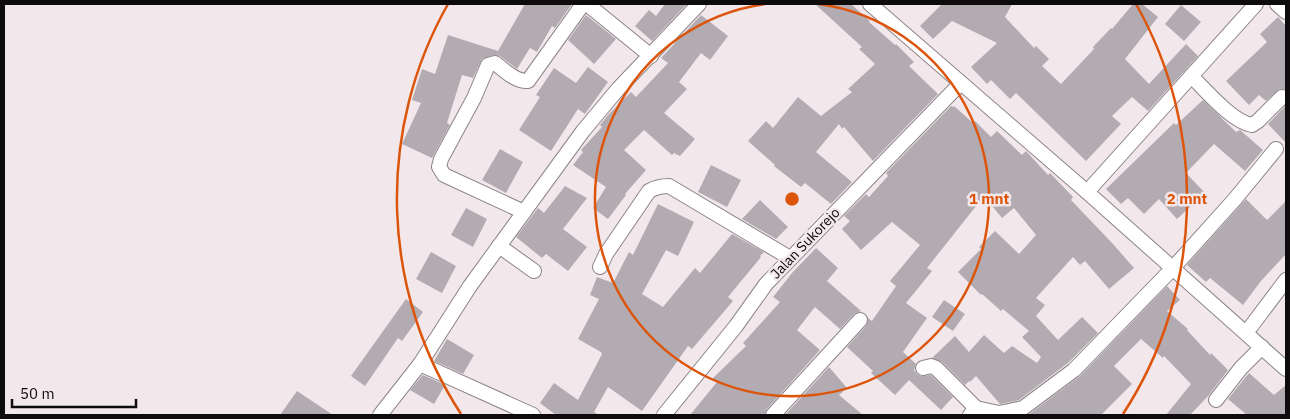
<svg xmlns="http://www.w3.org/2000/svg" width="1290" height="419" font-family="'IBM Plex Sans',sans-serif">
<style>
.building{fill:#b2acb2}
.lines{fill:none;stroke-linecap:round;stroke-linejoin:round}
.street-casing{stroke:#8c8386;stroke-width:16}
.street{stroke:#fff;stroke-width:14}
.ring{fill:none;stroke:#dd550c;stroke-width:2.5}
.labels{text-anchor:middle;stroke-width:5;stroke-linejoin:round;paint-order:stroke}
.street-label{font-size:14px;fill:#0e0b0c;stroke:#f2e8ec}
.centre{fill:#dd550c;stroke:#f2e8ec;stroke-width:2.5}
.ring-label{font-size:15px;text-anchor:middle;font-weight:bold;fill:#dd550c;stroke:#f2e8ec;stroke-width:5;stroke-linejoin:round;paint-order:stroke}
</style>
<rect width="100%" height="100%" fill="#f2e8ec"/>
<g class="building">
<path d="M525,4H572L555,28L552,26L537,52L530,48L517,69L500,56L493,55L482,59L473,78L462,75L447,123L450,125L432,158L402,144L421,103L412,100L422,69L435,74L448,35L498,51Z"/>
<path d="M665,4H687L652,41L635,26L649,10L656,16Z"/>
<path d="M815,4H851L870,21L869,22L895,45L896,44L914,62L909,66L938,94L873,161L844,127L842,129L839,124L816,152L852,182L831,204L805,183L801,187L774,166L775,165L748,141L766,121L773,128L798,97L821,116L852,92L848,89L875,64L859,49L862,47Z"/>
<path d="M942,4H1012L1005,17L1034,48L1036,46L1049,59L1042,66L1061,84L1094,49L1093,47L1111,28L1112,29L1133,4H1142L1158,17L1125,59L1149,84L1186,44L1198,56L1148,111L1132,97L1112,116L1121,124L1086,161L1016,93L1010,99L991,80L987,84L971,67L997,43L952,21L933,39L920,26Z"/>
<path d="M1181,5L1201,22L1184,41L1165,24Z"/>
<path d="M586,15L616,39L594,64L568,40Z"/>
<path d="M701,15L728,36L710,60L701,53L679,82L687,89L664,113L695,139L680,156L674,153L672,155L644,130L624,150L646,170L625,194L626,195L608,219L593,208L606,187L573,165L583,152L581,150L602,127L600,125L608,115L631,92L636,97L668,63L661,58Z"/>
<path d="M1278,17L1286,26V90L1279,89L1266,101L1259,95L1249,105L1226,81L1267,42L1260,34Z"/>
<path d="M588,67L608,82L585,114L578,109L551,151L519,130L540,97L536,95L554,68L576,83Z"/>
<path d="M1203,100L1236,132L1240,130L1263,150L1245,171L1214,144L1186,173L1205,193L1177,219L1159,199L1144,214L1128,198L1121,204L1106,189L1174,123L1176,125Z"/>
<path d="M1286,105V143L1268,124Z"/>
<path d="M951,106L953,107L954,106L973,123L975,121L991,137L997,131L1022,155L1026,151L1048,175L1050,173L1073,197L1071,200L1113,244L1134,268L1109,289L1085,261L1080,265L1073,257L1036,298L1045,305L1036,316L1058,340L1082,317L1098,333L1068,363L1019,400L1000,404L976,376L970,382L969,381L965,385L942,362L932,358L955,336L969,352L984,335L1004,353L1012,346L1037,363L1041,357L1022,337L1029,331L1003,309L1001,311L982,294L981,295L958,272L981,249L979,247L995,231L1019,254L1036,235L1014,208L1002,218L984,196L927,268L932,271L906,303L927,318L903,352L916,364L914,370L917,374L921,376L931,375L953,397L941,410L909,380L895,395L871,373L873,371L847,347L866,326L868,318L872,321L896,286L890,281L920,245L892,222L861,250L842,229L850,221L844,216L866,194L869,197L888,176L886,173Z"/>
<path d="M500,149L523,162L506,193L482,180Z"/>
<path d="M711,165L741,180L727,207L698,192Z"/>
<path d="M565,186L587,198L563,229L587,247L568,271L546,254L542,258L516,237L538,208L544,213Z"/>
<path d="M1246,199L1267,220L1286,201V254L1261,281L1243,305L1210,278L1206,282L1187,265Z"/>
<path d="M760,200L788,227L776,239L742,219Z"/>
<path d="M658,204L694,222L678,256L666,250L642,294L663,307L695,268L700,273L732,234L764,252L760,256L761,257L728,297L733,301L692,349L688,346L642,411L608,387L594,412L599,415H556L540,403L554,383L578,400L602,354L601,352L578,339L599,299L590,295L597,277L613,283L629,252L633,255Z"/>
<path d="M466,208L487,219L473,247L451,235Z"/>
<path d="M816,248L838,268L827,281L861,311L854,314L840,329L815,307L797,330L820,350L767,409L764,415H690L717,382L713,378L746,346L743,343L780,302L773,297L792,273Z"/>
<path d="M431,252L456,266L442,293L416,279Z"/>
<path d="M1167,286L1180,300L1167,311L1188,329L1187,330L1210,355L1211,353L1228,370L1209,395L1190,415H1166L1191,384L1164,356L1163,358L1141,339L1114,366L1132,384L1101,415H1028L1080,376Z"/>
<path d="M406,299L423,312L402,341L398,338L365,386L351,376Z"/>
<path d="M944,300L965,314L953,331L932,317Z"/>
<path d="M447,339L474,355L463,374L434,361Z"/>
<path d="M829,367L847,388L839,395L863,415H785Z"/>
<path d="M1249,373L1274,395L1286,385V415H1247L1228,399Z"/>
<path d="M423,375L445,385L434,404L410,390Z"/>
<path d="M297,391L333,415H280Z"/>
</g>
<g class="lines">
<g class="street-casing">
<g id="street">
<path d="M587,4L651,56"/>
<path d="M870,4L1087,192L1286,369"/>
<path d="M1277,4L1286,12"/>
<path d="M1191,76C1207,91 1231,121 1252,125L1258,121L1282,97"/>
<path d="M1087,192L1256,4"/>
<path d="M524,212L444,175L439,167L441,159L474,98L488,65L495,63C504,70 516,82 528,81L583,4"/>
<path d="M499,246L534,271"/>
<path d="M600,267L606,254L649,191C656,187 661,186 669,186L790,258"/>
<path d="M1246,333L1286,280"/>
<path d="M420,364L533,415"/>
<path d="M923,368L931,366L936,368L976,408"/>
<path d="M1216,400L1241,368L1262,347"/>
<path d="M380,415L420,364L470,286L583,131L618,89L699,4"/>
<path d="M664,415L736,326L766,284L961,83"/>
<path d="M773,415L860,320"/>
<path d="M970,415L976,408L999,413L1023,408L1074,370L1173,268L1235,199L1276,149"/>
</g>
</g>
<use href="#street" class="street"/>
</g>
<g class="ring">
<path d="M819 4A197 197 0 1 1 765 4"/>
<path d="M461 414A395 395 0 0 1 448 4M1136 4A395 395 0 0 1 1123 414"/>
</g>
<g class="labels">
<g class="street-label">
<text transform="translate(805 243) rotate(-46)" y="5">Jalan Sukorejo</text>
</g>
</g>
<circle cx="792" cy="199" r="8" class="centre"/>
<g class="ring-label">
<text x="989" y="204">1 mnt</text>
<text x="1187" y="204">2 mnt</text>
</g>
<rect width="1290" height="419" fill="none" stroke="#0e0b0c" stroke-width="10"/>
<path d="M12 399v8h124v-8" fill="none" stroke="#0e0b0c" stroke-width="2.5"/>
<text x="20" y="399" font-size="15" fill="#0e0b0c" stroke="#f2e8ec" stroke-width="4" paint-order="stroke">50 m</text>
</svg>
